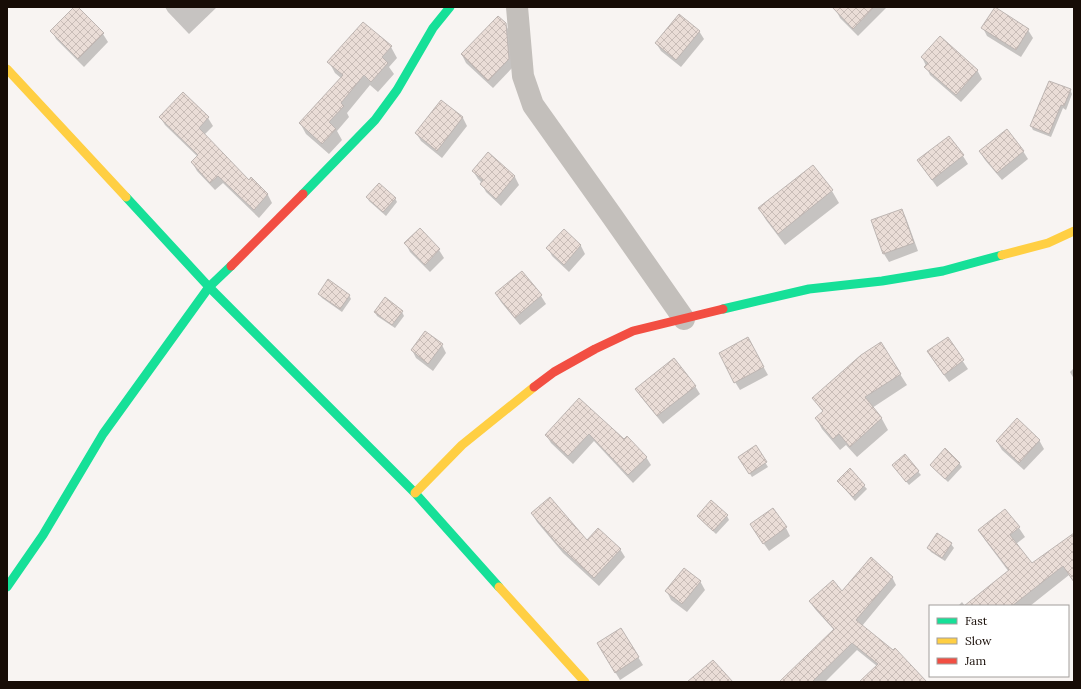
<svg xmlns="http://www.w3.org/2000/svg" width="1081" height="689" font-family="Lora,serif">
<style>
.shadow{fill:#0003}
.building{fill:url(#building-cross-hatch);stroke:#bdb5b2}
.lines{fill:none;stroke-linecap:round;stroke-linejoin:round}
.street{stroke:#c3bfbb;stroke-width:22}
.fast{stroke:#16e098;stroke-width:9}
.slow{stroke:#ffcf43;stroke-width:9}
.jam{stroke:#f24e42;stroke-width:9}
</style>
<defs>
<pattern id="building-cross-hatch" width="8" height="8" patternUnits="userSpaceOnUse"><rect width="8" height="8" fill="#eaddd7"/><path d="M0 0l8 8M0 8l8-8" fill="none" stroke="#c8bcb7"/></pattern>
</defs>
<rect width="100%" height="100%" fill="#f8f4f2"/>
<g class="shadow">
<path d="M75,7L103,34L108,42L84,67L56,39L52,31Z"/>
<path d="M165,7H217L189,34L168,12Z"/>
<path d="M839,7H885L886,8L858,36L840,18L836,10Z"/>
<path d="M505,24L510,32L513,67L493,88L466,63L462,55Z"/>
<path d="M983,28L1028,30L1033,38L1021,57L987,36Z"/>
<path d="M699,31L704,39L681,67L661,51L656,43Z"/>
<path d="M391,47L397,58L389,67L394,74L378,92L370,85L347,113L349,117L337,131L342,140L329,154L306,134L300,123L341,78L335,73L329,62Z"/>
<path d="M922,57L977,70L982,79L961,102L930,75Z"/>
<path d="M1070,90L1072,94L1066,110L1063,108L1051,137L1033,130L1031,126Z"/>
<path d="M183,93L208,118L213,126L204,135L249,181L251,179L268,195L272,203L259,218L223,183L215,190L197,171L192,162L198,157L165,125L160,117Z"/>
<path d="M441,101L463,118L467,126L442,158L421,141L416,133Z"/>
<path d="M1023,151L1028,159L1002,180L985,160L980,152Z"/>
<path d="M488,154L515,177L519,185L501,206L486,192L482,184V183L478,179L473,171Z"/>
<path d="M963,156L968,164L937,187L918,161Z"/>
<path d="M832,191L839,203L785,245L766,220L759,208Z"/>
<path d="M367,197L395,198L397,202L386,216L369,201Z"/>
<path d="M902,210L906,218L918,251L889,262L884,254L872,220Z"/>
<path d="M420,230L439,250L444,258L430,272L410,252L406,244Z"/>
<path d="M564,230L581,246L585,254L569,272L552,256L548,248Z"/>
<path d="M319,294L349,295L351,299L342,312L322,298Z"/>
<path d="M496,294L541,296L546,304L520,325L501,302Z"/>
<path d="M375,312H402L404,316L395,328L377,316Z"/>
<path d="M948,339L968,369L949,382L933,360Z"/>
<path d="M442,345L446,353L433,371L416,358L412,350Z"/>
<path d="M752,346L768,375L740,390L735,382Z"/>
<path d="M1074,368V379L1070,372Z"/>
<path d="M900,374L907,385L872,408L882,419L888,430L857,457L846,445L840,450L822,429L816,418L823,412L813,398Z"/>
<path d="M695,386L700,394L663,424L641,397L636,389Z"/>
<path d="M579,399L624,440L646,457L651,465L633,483L594,441L573,464L551,443L546,435Z"/>
<path d="M1039,440L1044,449L1024,470L1002,450L997,442Z"/>
<path d="M755,446L768,467L752,477L739,457Z"/>
<path d="M905,456L921,475L909,485L896,469Z"/>
<path d="M959,463L962,467L948,482L934,469L931,465Z"/>
<path d="M850,470L867,489L855,501L838,481Z"/>
<path d="M532,514L587,541L620,549L625,557L599,586L563,553L537,522Z"/>
<path d="M698,516H727L729,520L716,534L701,520Z"/>
<path d="M786,528L790,536L769,551L756,533Z"/>
<path d="M1019,528L1025,537L1016,544L1031,564L1074,534V582L1069,575L1030,606H966L1009,572L985,540L979,530Z"/>
<path d="M951,544L954,548L945,561L931,552L928,548Z"/>
<path d="M892,577L896,585L862,626L925,682H866L877,666L857,650L825,682H794L834,630L815,609L810,601Z"/>
<path d="M700,581L705,590L687,612L671,600L667,592Z"/>
<path d="M962,602L965,606H958Z"/>
<path d="M603,652L638,657L643,665L620,680Z"/>
</g>
<g class="building">
<path d="M74,7H78L104,33L78,59L50,31Z"/>
<path d="M832,7H874L853,29Z"/>
<path d="M995,7L1029,29L1016,50L981,28Z"/>
<path d="M679,14L700,31L676,60L655,43Z"/>
<path d="M498,16L506,23L509,59L488,81L461,54Z"/>
<path d="M363,22L392,46L382,57L388,63L371,82L364,75L341,103L344,106L329,122L336,129L322,144L299,123L343,75L327,62Z"/>
<path d="M940,36L978,70L956,95L924,67L928,63L921,57Z"/>
<path d="M1049,81L1071,89L1064,106L1061,105L1049,134L1030,126Z"/>
<path d="M183,92L209,117L199,128L249,180L251,177L268,194L254,210L218,176L210,183L191,162L198,155L159,117Z"/>
<path d="M441,100L463,117L437,151L415,133Z"/>
<path d="M1007,129L1024,151L997,173L979,151Z"/>
<path d="M949,136L964,155L932,180L917,160Z"/>
<path d="M488,152L515,176L496,199L480,184L483,180L472,171Z"/>
<path d="M813,165L833,190L778,234L758,208Z"/>
<path d="M379,183L396,198L383,212L366,197Z"/>
<path d="M902,209L914,243L883,254L871,220Z"/>
<path d="M420,228L440,249L425,265L404,243Z"/>
<path d="M564,229L581,245L564,265L546,248Z"/>
<path d="M522,271L542,295L515,318L495,293Z"/>
<path d="M328,279L350,295L340,309L318,294Z"/>
<path d="M385,297L403,311L392,325L374,312Z"/>
<path d="M425,331L443,344L428,364L411,350Z"/>
<path d="M748,337L764,367L734,383L719,353Z"/>
<path d="M948,337L964,360L944,375L927,351Z"/>
<path d="M881,342L901,374L865,397L882,418L850,447L839,434L833,439L815,418L823,411L812,398L861,355Z"/>
<path d="M674,358L696,386L657,416L635,389Z"/>
<path d="M579,398L624,439L627,436L647,457L628,475L589,434L568,456L545,435Z"/>
<path d="M1017,418L1040,440L1019,463L996,441Z"/>
<path d="M756,445L767,462L749,474L738,457Z"/>
<path d="M945,448L960,463L945,479L930,465Z"/>
<path d="M905,454L919,471L906,482L892,465Z"/>
<path d="M850,468L865,485L853,497L837,481Z"/>
<path d="M550,497L587,540L598,528L621,549L594,578L557,544L531,513Z"/>
<path d="M711,500L728,515L713,531L697,516Z"/>
<path d="M773,508L787,527L763,544L750,524Z"/>
<path d="M1005,509L1020,527L1010,535L1032,563L1074,533V582L1063,566L1012,606H964L1009,570L978,530Z"/>
<path d="M937,533L952,543L942,558L927,548Z"/>
<path d="M871,557L893,577L856,620L893,650L895,648L927,682H859L878,664L852,643L812,682H779L834,629L809,601L833,580L842,591Z"/>
<path d="M684,568L701,581L682,604L665,591Z"/>
<path d="M621,628L639,657L615,673L597,643Z"/>
<path d="M713,660L733,682H687Z"/>
</g>
<g class="lines">
<path class="street" d="M517,7L523,76L533,105L612,216L684,319"/>
<g class="fast">
<path d="M303,194L375,120L397,90L433,28L450,7"/>
<path d="M126,197L209,287L415,493L499,587"/>
<path d="M723,309L809,289L882,281L943,271L1002,255"/>
<path d="M7,587L43,535L103,434L209,287L231,266"/>
</g>
<g class="slow">
<path d="M7,69L126,197"/>
<path d="M1002,255L1048,243L1074,231"/>
<path d="M415,493L462,445L534,387"/>
<path d="M499,587L585,682"/>
</g>
<g class="jam">
<path d="M231,266L303,194"/>
<path d="M534,387L554,372L595,349L633,331L723,309"/>
</g>
</g>
<rect width="1081" height="689" fill="none" stroke="#170c06" stroke-width="16"/>
<rect x="929" y="605" width="140" height="72" fill="#ffffff" stroke="#a29e9b"/>
<rect x="937" y="618" width="20" height="6" fill="#16e098" stroke="#a29e9b"/>
<text x="965" y="625" font-size="12" fill="#170c06">Fast</text>
<rect x="937" y="638" width="20" height="6" fill="#ffcf43" stroke="#a29e9b"/>
<text x="965" y="645" font-size="12" fill="#170c06">Slow</text>
<rect x="937" y="658" width="20" height="6" fill="#f24e42" stroke="#a29e9b"/>
<text x="965" y="665" font-size="12" fill="#170c06">Jam</text>
</svg>
